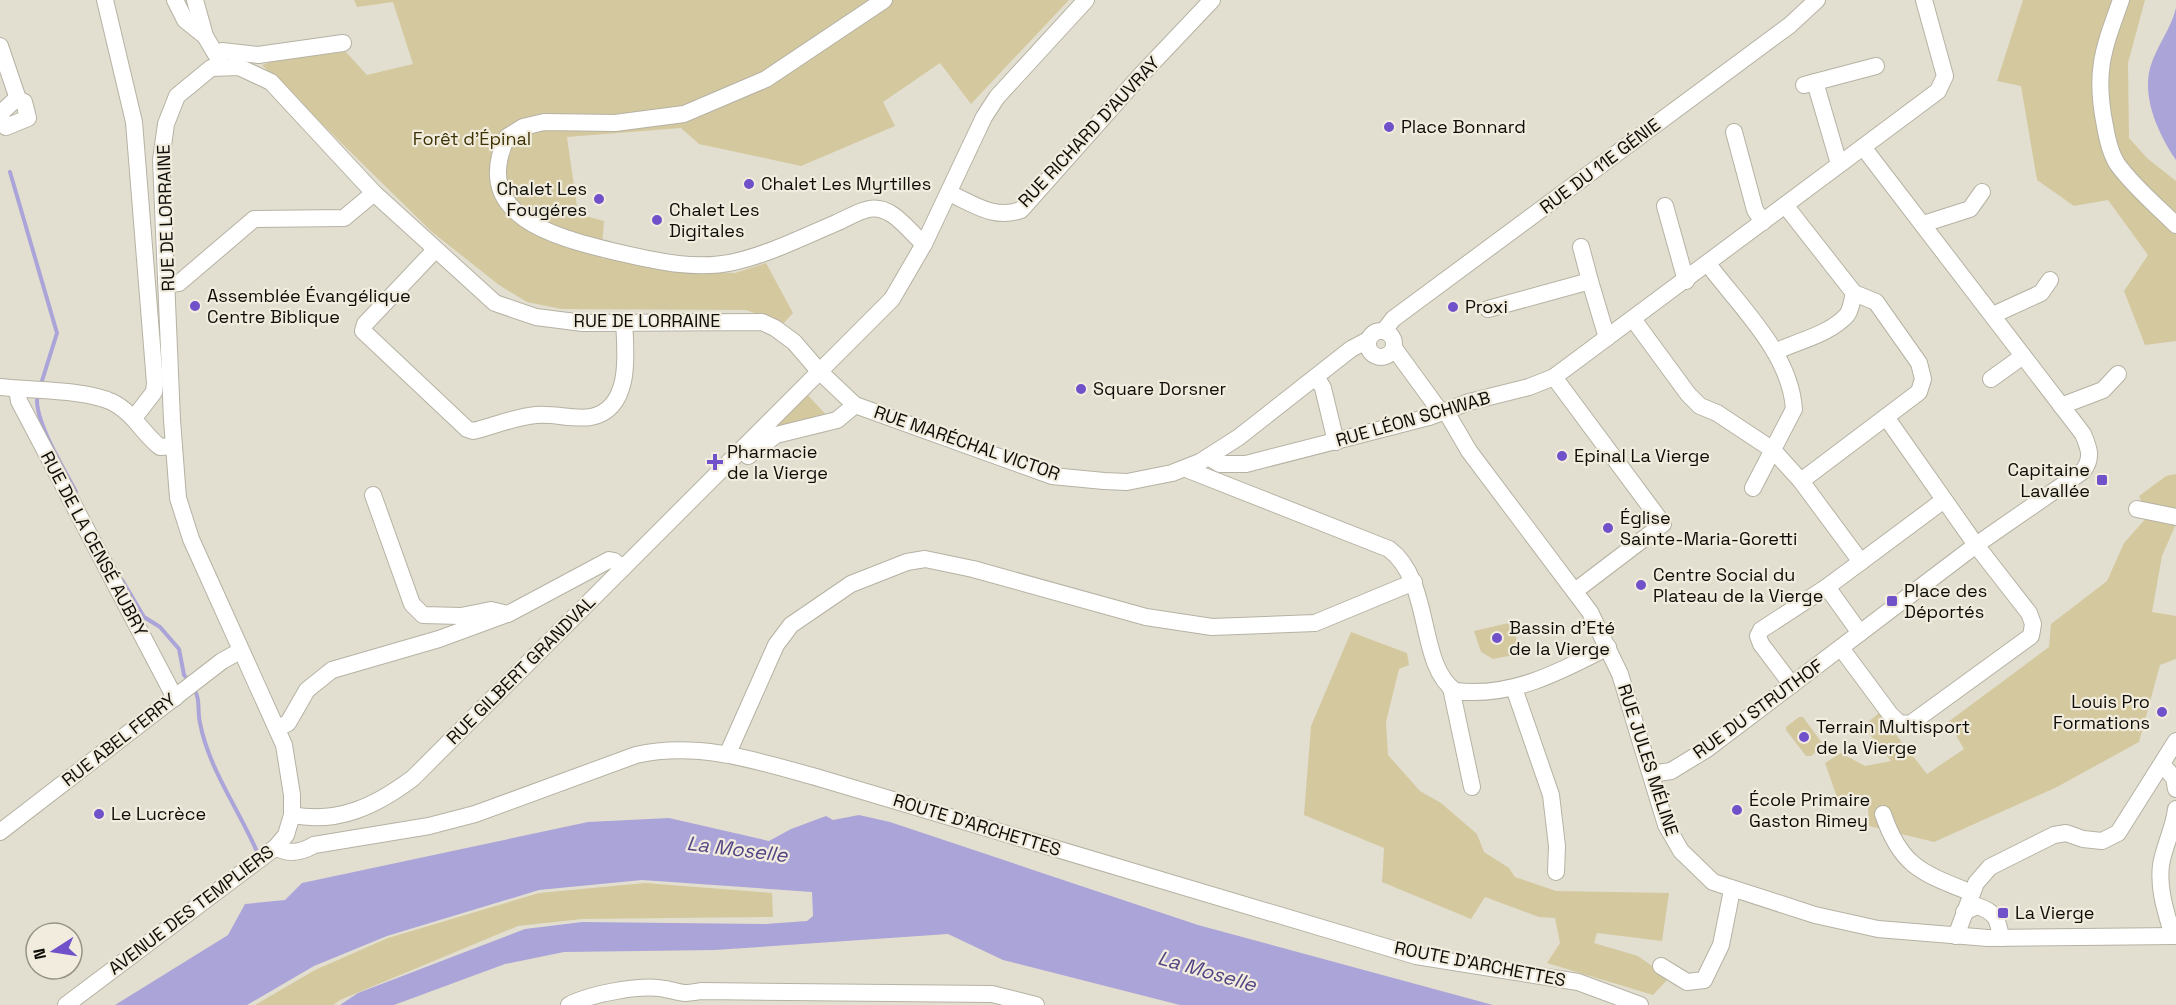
<svg xmlns="http://www.w3.org/2000/svg" width="2176" height="1005" font-family="'Space Grotesk',sans-serif">
<style>
.green{fill:#d4c89f}
.water{fill:#aba4d8}
.lines{fill:none;stroke-linecap:round;stroke-linejoin:round}
.stream{stroke:#aba4d8;stroke-width:4}
.minor-casing{stroke:#b6b2a3;stroke-width:18}
.minor{stroke:#fff;stroke-width:16}
.poi-dot{fill:#7051ca;stroke:#f1ecdd;stroke-width:2}
.labels{text-anchor:middle;stroke-width:4.5;stroke-linejoin:round;paint-order:stroke}
.poi-label{font-size:18px;fill:#0e0d08;stroke:#f1ecdd;text-anchor:start}
.street-label{font-size:18px;fill:#0e0d08;stroke:#f1ecdd}
.park-label{font-size:18px;fill:#3e3304;stroke:#f1ecdd}
.water-label{font-size:20px;font-style:italic;fill:#524485;stroke:#f1ecdd}
</style>
<rect width="100%" height="100%" fill="#e3dfd0"/>
<g class="green">
<path d="M354,0H1069L971,104L940,63L883,102L895,126L801,166L699,144L681,128L567,137L578,214L604,221L601,258L687,271L735,273L766,263L793,313L784,323L746,310L561,309L527,302L499,285L432,232L262,65L287,57L346,52L367,75L413,64L393,2L357,7Z"/>
<path d="M2023,0H2145L2128,63L2129,138L2147,158L2176,181V341L2145,345L2124,291L2148,255L2108,200L2074,206L2037,180L2021,86L1997,81Z"/>
<path d="M806,393L829,418L756,444Z"/>
<path d="M2176,474V524L2162,556L2152,612L2176,616V659L2160,665L2139,742L2057,787L1934,842L1869,826L1868,806L1838,800L1825,763L1841,753L1865,766L1891,761L1863,726L1879,713L1927,774L1964,749L1948,722L2049,647L2051,624L2107,581L2124,543L2148,516L2139,496L2166,476Z"/>
<path d="M1513,622L1519,654L1493,659L1481,652L1474,631Z"/>
<path d="M1351,632L1407,653L1409,665L1399,669L1386,722L1388,755L1420,791L1441,803L1477,834L1484,852L1509,868L1515,877L1556,891L1669,893L1662,941L1597,933L1594,943L1638,956L1669,978L1653,995L1547,963L1560,943L1555,918L1539,917L1485,897L1471,919L1382,882L1384,848L1304,815L1311,726Z"/>
<path d="M1799,717H1803L1822,743V747L1811,756H1806L1786,730V727Z"/>
<path d="M645,883L772,893L773,917L582,919L518,926L340,1000L333,1005H255L315,970L388,938L539,893Z"/>
</g>
<g class="water">
<path d="M2176,8V160C2159,135 2142,99 2150,68C2156,47 2171,29 2176,8Z"/>
<path d="M859,815L890,822L1198,925L1493,1005H1180L1003,960L948,934L715,950L564,952L505,964L394,1005H340L358,993L525,929L582,922L765,924L807,921L813,916L812,892L642,880L539,890L387,936L314,966L247,1005H115L228,935L245,904L285,900L302,883L588,822L669,818L769,841L791,829L826,816L833,820Z"/>
</g>
<g class="lines">
<g class="stream">
<path d="M10,172L57,333L41,384"/>
<path d="M38,394C31,416 65,470 76,492"/>
<path d="M122,580L144,617L160,627L179,649L184,675L189,681"/>
<path d="M193,687C201,698 197,711 200,723C209,770 240,811 258,854"/>
</g>
<g class="minor-casing">
<g id="minor">
<path d="M105,0L134,122L155,383L154,392L134,418"/>
<path d="M175,0L185,20L205,36"/>
<path d="M195,0L205,36L218,58V63"/>
<path d="M884,0L766,79L684,114L615,123L544,122L523,127L507,137C470,216 555,237 612,251C652,260 693,271 734,262C769,254 803,237 836,223C846,219 858,211 869,209C893,205 908,231 924,244"/>
<path d="M2121,0C2103,50 2094,72 2105,126C2107,138 2111,155 2118,165C2134,187 2157,206 2176,225"/>
<path d="M0,46L18,99"/>
<path d="M216,53L222,51L258,55L343,43"/>
<path d="M1815,82L1839,164"/>
<path d="M1804,85L1876,66"/>
<path d="M16,99L24,102L28,118L6,127L1,120L2,112Z"/>
<path d="M1734,132L1755,210L1763,222"/>
<path d="M949,193C974,204 994,220 1021,210L1140,76L1212,0"/>
<path d="M1785,205L1854,293L1876,302L1919,363L1923,379L1919,392L1801,481"/>
<path d="M1665,206L1686,281"/>
<path d="M1923,224L1970,209L1982,192"/>
<path d="M1581,247L1590,281"/>
<path d="M435,250L365,324L363,331L467,429L473,431C493,426 515,417 536,415C554,413 573,420 591,417C632,409 626,353 624,322"/>
<path d="M1708,264C1741,308 1790,353 1794,409L1753,488"/>
<path d="M168,284L179,283L254,219L344,218L374,193"/>
<path d="M1488,309L1590,281L1607,338"/>
<path d="M1993,315L2041,293L2050,280"/>
<path d="M1633,319L1688,394L1700,406L1717,413L1773,450L1801,481L1861,562"/>
<circle cx="1381" cy="344" r="13"/>
<path d="M1384,331L1393,319L1790,25L1817,0"/>
<path d="M1394,348L1437,407L1448,415L1469,451L1590,612L1620,674L1666,825L1681,851L1713,882L1815,915L1878,929L1988,938L2176,936"/>
<path d="M1775,352C1797,341 1829,335 1847,315C1851,310 1852,300 1854,293"/>
<path d="M1554,377L1663,524L1575,591"/>
<path d="M1317,378L1323,388L1336,442"/>
<path d="M1991,379L2023,356"/>
<path d="M0,387C33,391 83,389 112,402C133,412 143,434 160,447L174,446"/>
<path d="M17,389L19,401L175,698"/>
<path d="M2061,406L2103,390L2118,374"/>
<path d="M748,456L776,435L837,420L855,405"/>
<path d="M1208,457L1220,464H1246L1429,417L1469,402L1529,387L1554,377L1938,91L1945,76L1924,0"/>
<path d="M1186,469L1389,549C1433,582 1417,664 1455,691C1511,698 1560,672 1608,647"/>
<path d="M373,495L412,604L423,615L461,616L491,610L508,614L609,560L614,561L623,568"/>
<path d="M2137,509L2176,517"/>
<path d="M1827,587L1860,633"/>
<path d="M1841,648L1890,714L1899,723L1910,724L2031,636L2033,624L2029,613L1976,545L1886,417"/>
<path d="M1792,685L1761,644L1758,636L1761,630L1827,587L1944,500"/>
<path d="M1451,688L1472,787"/>
<path d="M1514,688L1551,795L1557,846L1556,872"/>
<path d="M278,728L288,723L307,690L332,670L439,639L507,614"/>
<path d="M728,753L776,645L791,625L851,584L907,562L925,559L973,569L1146,617L1212,627L1315,623L1414,582"/>
<path d="M2162,764L2174,778L2176,789"/>
<path d="M1651,774L1671,771L1707,749L1976,545L2083,471C2093,458 2089,448 2083,434L1863,147"/>
<path d="M1883,814C1901,867 1922,873 1972,893"/>
<path d="M292,815C338,824 376,806 413,778L892,299L924,244L984,117L997,97L1086,0"/>
<path d="M0,832L222,661L240,651"/>
<path d="M276,847C288,855 302,852 314,845L429,826L475,814L636,755C699,741 758,761 819,778L1416,956L1578,982L1640,1005"/>
<path d="M1964,912L1977,906C1996,912 1998,919 2001,938"/>
<path d="M1956,936L1976,883L1990,867L2054,835L2066,833L2083,839L2102,841L2118,833L2176,741"/>
<path d="M2173,936C2166,912 2158,890 2161,865C2164,846 2174,828 2176,809"/>
<path d="M1661,966L1687,982L1704,980L1721,945L1732,890"/>
<path d="M66,1005L276,847L286,835L292,815V795L284,745L191,539L178,498L172,420L161,160L166,124L177,96L211,68L239,67L271,82L374,193L495,303L536,317L583,323L762,322L775,328L794,342L819,371L855,405L1052,476L1104,481L1127,482L1172,473L1200,462L1239,437L1351,349L1368,340"/>
<path d="M569,1005C590,994 641,984 665,989C683,992 679,995 701,991L992,994L1036,1005"/>
</g>
</g>
<use href="#minor" class="minor"/>
</g>
<g class="poi-dot">
<circle cx="1389" cy="127" r="6"/>
<circle cx="749" cy="184" r="6"/>
<circle cx="599" cy="199" r="6"/>
<circle cx="657" cy="220" r="6"/>
<circle cx="195" cy="306" r="6"/>
<circle cx="1453" cy="307" r="6"/>
<circle cx="1081" cy="389" r="6"/>
<circle cx="1562" cy="456" r="6"/>
<path d="M712 453h6v6h6v6h-6v6h-6v-6h-6v-6h6z"/>
<rect x="2096" y="474" width="12" height="12" rx="3"/>
<circle cx="1608" cy="528" r="6"/>
<circle cx="1641" cy="585" r="6"/>
<rect x="1886" y="595" width="12" height="12" rx="3"/>
<circle cx="1497" cy="638" r="6"/>
<circle cx="2162" cy="712" r="6"/>
<circle cx="1804" cy="737" r="6"/>
<circle cx="1737" cy="810" r="6"/>
<circle cx="99" cy="814" r="6"/>
<rect x="1997" y="907" width="12" height="12" rx="3"/>
</g>
<g class="labels">
<g class="poi-label">
<text x="1401" y="133">Place Bonnard</text>
<text x="761" y="190">Chalet Les Myrtilles</text>
<text x="587" y="195" text-anchor="end">Chalet Les<tspan x="587" dy="21">Fougéres</tspan></text>
<text x="669" y="216">Chalet Les<tspan x="669" dy="21">Digitales</tspan></text>
<text x="207" y="302">Assemblée Évangélique<tspan x="207" dy="21">Centre Biblique</tspan></text>
<text x="1465" y="313">Proxi</text>
<text x="1093" y="395">Square Dorsner</text>
<text x="727" y="458">Pharmacie<tspan x="727" dy="21">de la Vierge</tspan></text>
<text x="1574" y="462">Epinal La Vierge</text>
<text x="2090" y="476" text-anchor="end">Capitaine<tspan x="2090" dy="21">Lavallée</tspan></text>
<text x="1620" y="524">Église<tspan x="1620" dy="21">Sainte-Maria-Goretti</tspan></text>
<text x="1653" y="581">Centre Social du<tspan x="1653" dy="21">Plateau de la Vierge</tspan></text>
<text x="1904" y="597">Place des<tspan x="1904" dy="21">Déportés</tspan></text>
<text x="1509" y="634">Bassin d'Eté<tspan x="1509" dy="21">de la Vierge</tspan></text>
<text x="2150" y="708" text-anchor="end">Louis Pro<tspan x="2150" dy="21">Formations</tspan></text>
<text x="1816" y="733">Terrain Multisport<tspan x="1816" dy="21">de la Vierge</tspan></text>
<text x="1749" y="806">École Primaire<tspan x="1749" dy="21">Gaston Rimey</tspan></text>
<text x="111" y="820">Le Lucrèce</text>
<text x="2015" y="919">La Vierge</text>
</g>
<g class="street-label">
<text transform="translate(1089 132) rotate(-47)" y="6">RUE RICHARD D'AUVRAY</text>
<text transform="translate(1600 166) rotate(-37)" y="6">RUE DU 11E GÉNIE</text>
<text transform="translate(166 218) rotate(-92)" y="6">RUE DE LORRAINE</text>
<text x="647" y="327">RUE DE LORRAINE</text>
<text transform="translate(1413 419) rotate(-16)" y="6">RUE LÉON SCHWAB</text>
<text transform="translate(967 443) rotate(19)" y="6">RUE MARÉCHAL VICTOR</text>
<text transform="translate(94 544) rotate(62)" y="6">RUE DE LA CENSÉ AUBRY</text>
<text transform="translate(521 670) rotate(-45)" y="6">RUE GILBERT GRANDVAL</text>
<text transform="translate(1758 709) rotate(-36)" y="6">RUE DU STRUTHOF</text>
<text transform="translate(119 740) rotate(-38)" y="6">RUE ABEL FERRY</text>
<text transform="translate(1648 760) rotate(72)" y="6">RUE JULES MÉLINE</text>
<text transform="translate(977 825) rotate(17)" y="6">ROUTE D'ARCHETTES</text>
<text transform="translate(191 910) rotate(-37)" y="6">AVENUE DES TEMPLIERS</text>
<text transform="translate(1480 964) rotate(11)" y="6">ROUTE D'ARCHETTES</text>
</g>
<g class="park-label">
<text x="472" y="145">Forêt d'Épinal</text>
</g>
<g class="water-label">
<text transform="translate(737 849) rotate(7)" y="7">La Moselle</text>
<text transform="translate(1207 971) rotate(16)" y="7">La Moselle</text>
</g>
</g>
<g transform="translate(54 951) rotate(258)"><circle r="28" fill="#f1ecdd" stroke="#969388" stroke-width="1.5"/>
<path d="M0-4.5L10 22L0 15L-10 22Z" fill="#7051ca"/>
<text y="-9" font-size="16" font-weight="bold" text-anchor="middle" fill="#0e0d08">N</text>
</g>
</svg>
